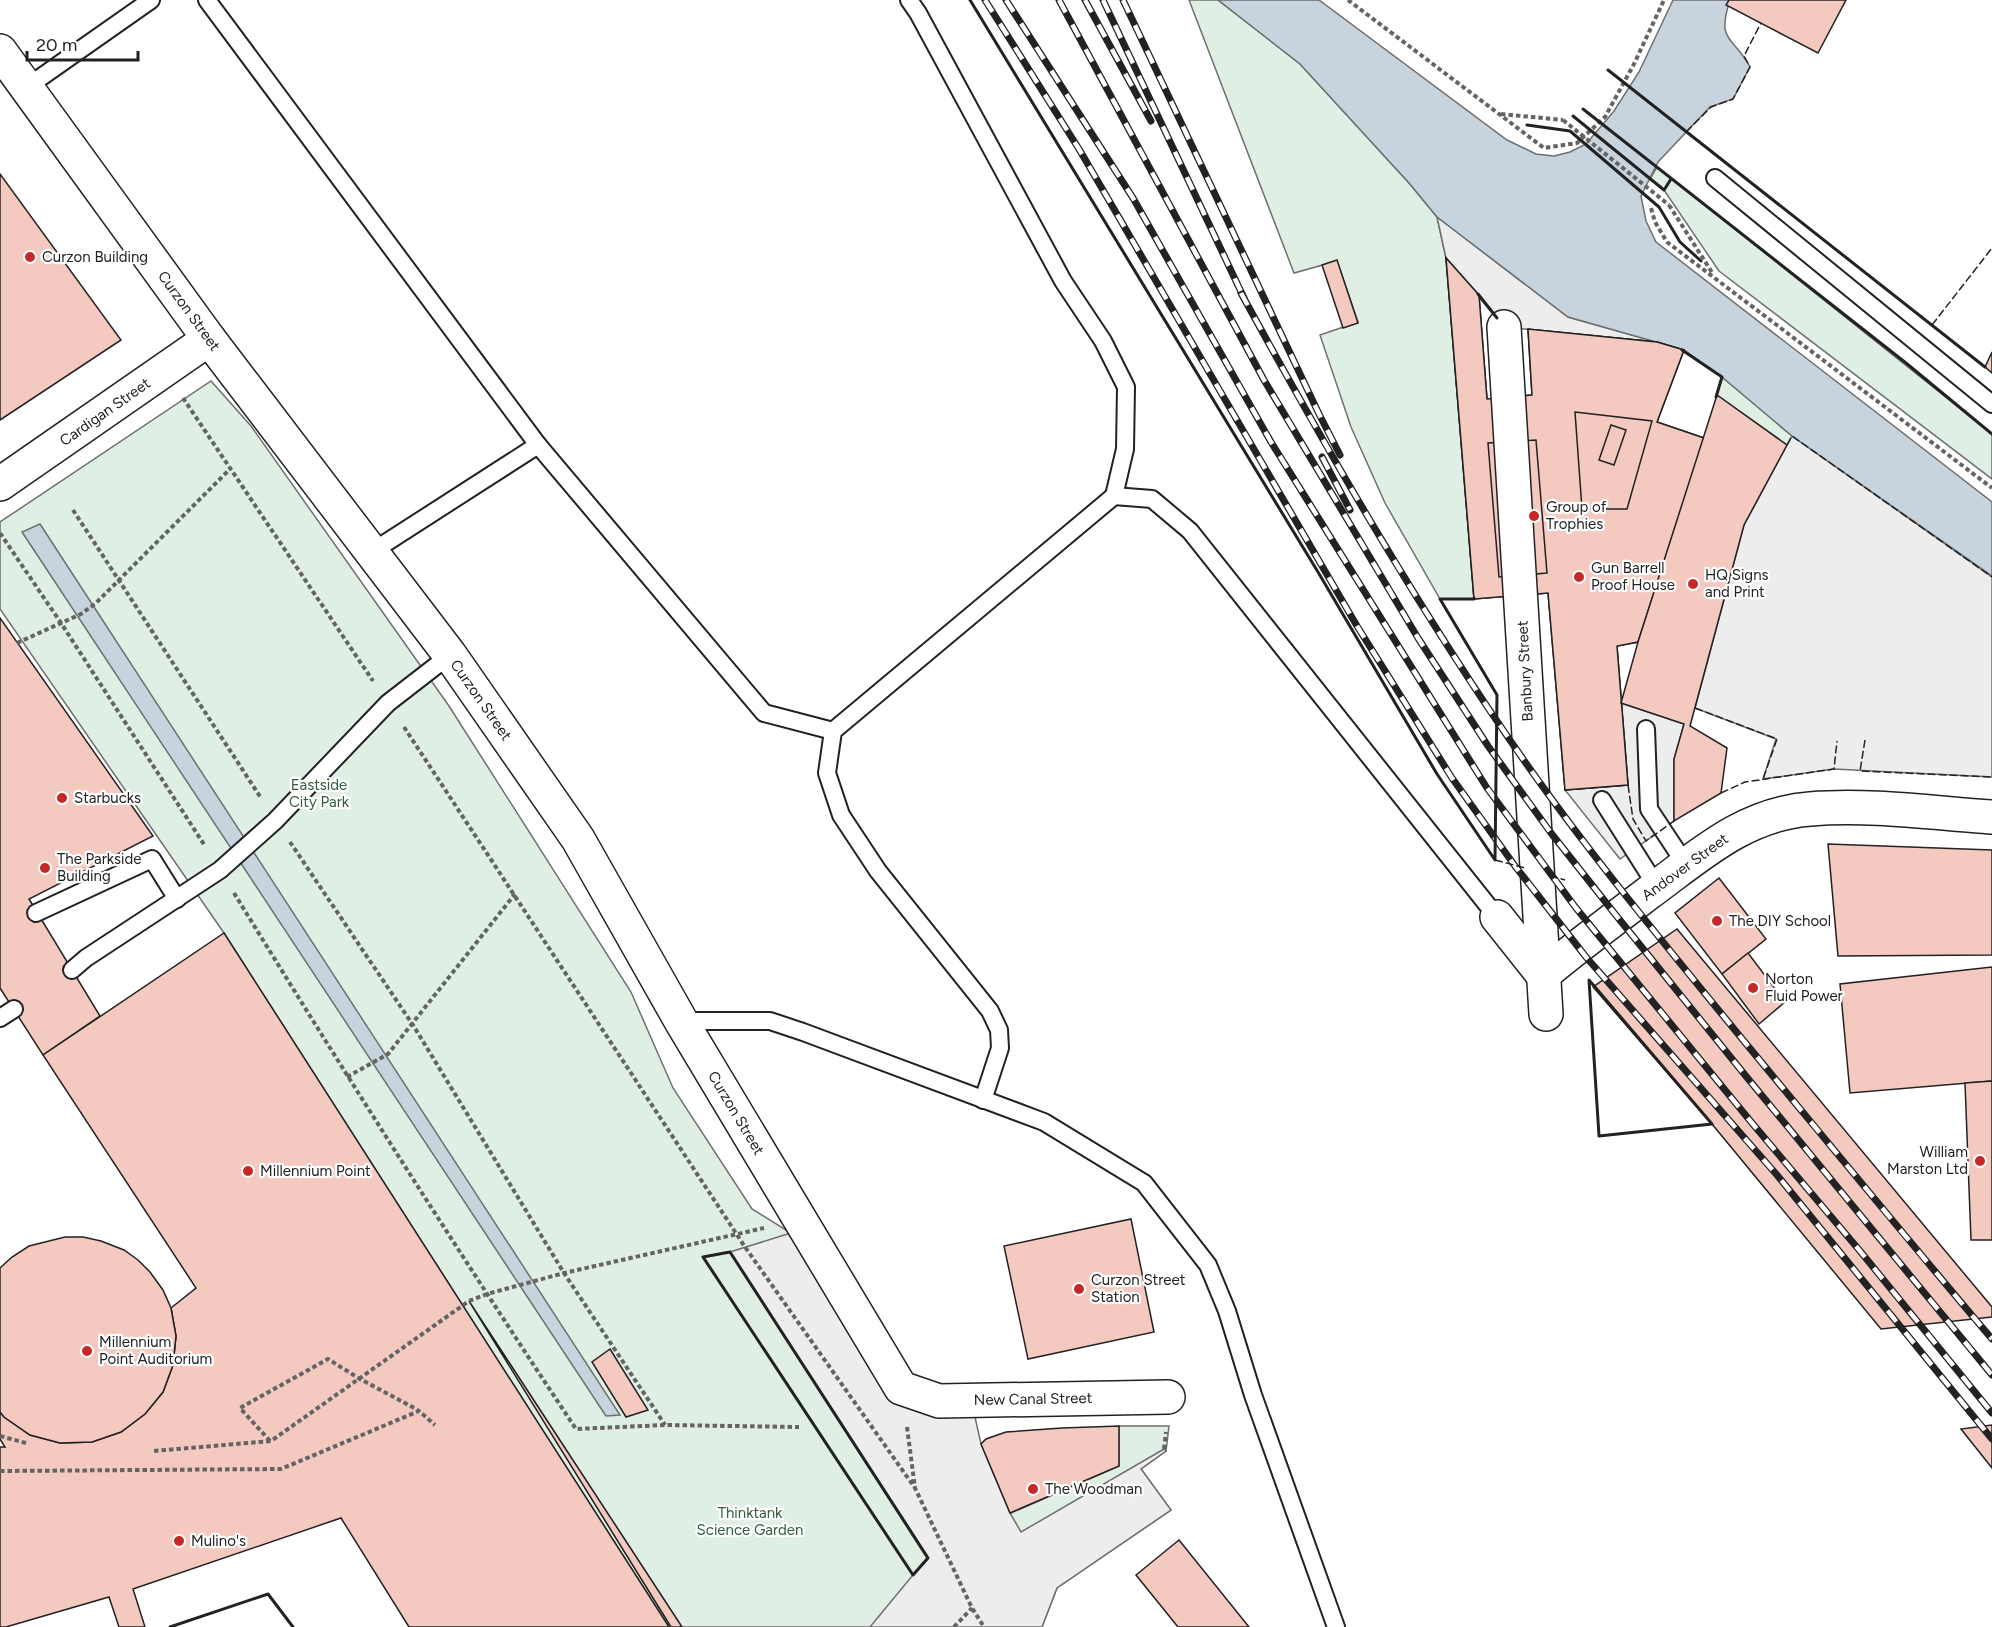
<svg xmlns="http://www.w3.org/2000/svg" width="1992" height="1627" font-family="Figtree,sans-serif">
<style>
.green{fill:#e0efe3;stroke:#6f6f6f;stroke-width:1.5}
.parking{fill:#ededed;stroke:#6f6f6f;stroke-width:1.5}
.water{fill:#c7d3dd;stroke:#6f6f6f;stroke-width:1.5}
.building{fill:#f3c9c0;stroke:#222;stroke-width:1.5;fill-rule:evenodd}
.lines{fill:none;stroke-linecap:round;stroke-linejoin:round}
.service-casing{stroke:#222;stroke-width:20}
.minor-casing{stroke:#222;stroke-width:36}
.path{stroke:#646464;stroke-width:4;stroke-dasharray:4.5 3;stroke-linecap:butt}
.service{stroke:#fff;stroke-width:16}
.minor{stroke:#fff;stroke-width:33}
.rail-casing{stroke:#222;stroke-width:7}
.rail{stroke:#fff;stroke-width:4.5;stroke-dasharray:14;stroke-linecap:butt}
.path-bridge{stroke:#646464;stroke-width:4;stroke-dasharray:4.5 3;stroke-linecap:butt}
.fence{stroke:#222;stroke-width:1.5;stroke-dasharray:8 3;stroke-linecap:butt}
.wall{stroke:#222;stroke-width:3}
.poi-dot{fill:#c62828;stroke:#fff;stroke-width:2}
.labels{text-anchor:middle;stroke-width:4.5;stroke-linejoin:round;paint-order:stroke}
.poi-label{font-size:15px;fill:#222;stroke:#fff;text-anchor:start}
.street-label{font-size:15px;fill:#222;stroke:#fff}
.park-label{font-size:15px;fill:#2f5e38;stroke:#fff}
</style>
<rect width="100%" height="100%" fill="#fff"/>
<g class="green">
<path d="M1189,0H1218L1300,64L1409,183L1437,217L1446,258L1474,599H1440L1385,503L1351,427L1320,335L1358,322L1337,261L1294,273Z"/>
<path d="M1657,167L1992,434V479L1719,271L1664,190L1650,179Z"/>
<path d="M1722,377L1792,436L1787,445L1717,395Z"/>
<path d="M211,381L251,426L449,706L631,992L673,1088L752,1209L791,1233L897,1402L981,1444L1011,1513L1119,1466V1426H1169L1166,1451L1141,1469L1171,1510L1057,1588L1042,1627H682L487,1329L671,1627H669L224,933L0,609V522Z"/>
</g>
<g class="parking">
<path d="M1437,217L1568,317L1657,342L1504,327L1446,258Z"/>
<path d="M1792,436L1992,577V777L1834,769L1763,779L1776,739L1695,708L1744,525Z"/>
<path d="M1621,703L1684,724L1674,759V821L1620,859L1565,790L1628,785Z"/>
<path d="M791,1233L901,1388L971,1399L981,1444L1010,1513L1021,1532L1164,1449L1166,1451L1141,1469L1171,1510L1057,1588L1042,1627H870L927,1558L730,1252Z"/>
</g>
<g class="water">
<path d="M1218,0H1319L1507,140L1536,154L1554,156L1570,152L1586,144L1614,111L1639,72L1673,0H1730C1716,43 1733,35 1750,67L1733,99L1710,107L1658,162L1641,196L1646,221L1656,242L1992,502V576L1792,436L1722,377L1684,350L1568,317L1437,217L1409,183L1300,64Z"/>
<path d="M40,524L620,1415L606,1416L22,532Z"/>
</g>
<g class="building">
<path d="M1729,0H1846L1818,53L1726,5Z"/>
<path d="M0,174L121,340L0,420Z"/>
<path d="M1446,258L1479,295L1487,399L1532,395L1528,329L1657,342L1684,350L1657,422L1704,438L1638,642L1617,646L1628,785L1565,790L1548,593L1474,599ZM1575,412L1652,421L1627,509H1582ZM1536,440L1547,573L1499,577L1488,443Z"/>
<path d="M1446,258L1479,295L1487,399L1532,395L1528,329L1657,342L1684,350L1657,422L1704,438L1638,642L1617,646L1628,785L1565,790L1548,593L1474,599Z"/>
<path d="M1337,260L1358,323L1343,328L1322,265Z"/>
<path d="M1992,352V373L1985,367Z"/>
<path d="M1717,395L1787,445L1744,525L1690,726L1727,748L1721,793L1674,821V759L1684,724L1621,703L1638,642Z"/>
<path d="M1575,412L1652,421L1627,509H1582Z"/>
<path d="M1611,425L1626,430L1614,465L1599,460Z"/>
<path d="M1536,440L1547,573L1499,577L1488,443Z"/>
<path d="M0,618L153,836L29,899L100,1016L43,1055L0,988Z"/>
<path d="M1828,844L1992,850V955L1838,956Z"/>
<path d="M1719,878L1766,939L1722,974L1675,913Z"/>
<path d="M1677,929L1992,1307V1317L1881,1329L1712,1124L1593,987Z"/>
<path d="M224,933L669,1627H409L341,1518L133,1589L145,1627H119L109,1597L6,1627H0V1447H5L0,1439V1412L4,1417L30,1435L60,1443L92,1442L121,1432L145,1414L163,1392L173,1365L176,1336L171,1308L196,1288L43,1055Z"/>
<path d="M1748,953L1785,1002L1759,1024L1722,974Z"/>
<path d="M1992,967V1081L1850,1093L1840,984Z"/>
<path d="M1992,1081V1240H1971L1965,1083Z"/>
<path d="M1131,1219L1154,1332L1028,1359L1004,1246Z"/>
<path d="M65,1237H83L101,1241L124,1250L138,1260L150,1272L163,1290L171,1308L176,1336L173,1365L163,1392L145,1414L121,1432L92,1442L60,1443L30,1435L4,1417L0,1412V1268L12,1257L29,1246Z"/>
<path d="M469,1301L516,1373L682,1627H671Z"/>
<path d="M610,1349L648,1410L626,1417L592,1362Z"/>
<path d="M1992,1425V1468L1961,1429Z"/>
<path d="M1119,1426V1466L1010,1513L981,1444L986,1439L1006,1432L1062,1428Z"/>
<path d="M1179,1540L1249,1627H1178L1136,1575Z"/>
</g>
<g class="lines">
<g class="service-casing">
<g id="service">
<path d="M207,0L538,445L764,713L833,731"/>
<path d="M909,0L918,13L1063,281L1103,341L1126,387L1125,449L1114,496L833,731L827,773L841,815L878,871L990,1011L999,1030L1000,1048L983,1100"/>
<path d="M27,87L151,0"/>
<path d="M1715,178L1992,404"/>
<path d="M1114,496L1152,499L1190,531L1497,917"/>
<path d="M370,553L538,445"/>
<path d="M1646,729L1649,809L1686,865"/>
<path d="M1602,800L1657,887"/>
<path d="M36,913L152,859L177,899"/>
<path d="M72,970L86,958L220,870L275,821L388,703L450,655"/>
<path d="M0,1018L14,1009"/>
<path d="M681,1021H770L803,1032L1044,1122L1144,1183L1208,1265L1227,1311L1253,1395L1336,1627"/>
</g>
</g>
<g class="minor-casing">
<g id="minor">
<path d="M0,51L209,339L450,655L578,839L681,1021L901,1388L939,1401L1168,1397"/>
<path d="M1504,327L1546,1014"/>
<path d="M0,484L209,339"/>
<path d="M1497,917L1543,975C1576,947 1612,921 1647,894C1698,857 1743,814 1810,809C1869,804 1933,813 1992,817"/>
</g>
</g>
<g class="path">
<path d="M1348,0L1544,148L1577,143L1605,117L1634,64L1664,0"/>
<path d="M1501,114L1563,120"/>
<path d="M1669,205L1713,274"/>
<path d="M1651,208L1655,222L1667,242L1992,488"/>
<path d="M183,398L373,681"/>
<path d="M73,510L261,798"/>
<path d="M0,533L61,623L205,846"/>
<path d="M17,643L81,614L96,603L230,469"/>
<path d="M404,727L745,1247L915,1488"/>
<path d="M290,842L413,1025L564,1273L665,1425"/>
<path d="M234,893C345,1074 459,1253 576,1429L665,1425L799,1427"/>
<path d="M347,1077L388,1054L515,894"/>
<path d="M907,1427L915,1488L972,1608L984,1627"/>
<path d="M0,1436L26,1443"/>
<path d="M270,1441L240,1408L328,1359L360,1379L418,1410"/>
<path d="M1164,1449L1166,1432"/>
<path d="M154,1451L271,1441L469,1301L487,1294L564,1273L764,1228"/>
<path d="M0,1471L281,1469L419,1411L435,1425"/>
<path d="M954,1627L972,1608"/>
</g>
<use href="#service" class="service"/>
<use href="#minor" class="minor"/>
<g class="rail-casing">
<g id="rail">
<path d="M985,0L1079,149L1357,626L1452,778L1515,866L1586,957L1777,1175L1992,1439"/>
<path d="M1006,0L1133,198L1271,442L1487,788L1576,908L1752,1123L1860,1251L1992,1413"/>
<path d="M1059,0L1264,380L1418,638L1488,746L1551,833L1615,914L1745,1075L1992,1375"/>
<path d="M1085,0L1151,121"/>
<path d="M1103,0L1244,298"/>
<path d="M1123,0L1319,414L1340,455"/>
<path d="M1241,293C1328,452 1419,610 1523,759C1591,856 1668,948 1743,1040C1826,1140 1908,1240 1992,1339"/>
<path d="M1322,457L1350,510"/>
</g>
</g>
<use href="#rail" class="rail"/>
<path class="path-bridge" d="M1563,120L1669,205"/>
<g class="fence">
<path d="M1686,132L1711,107L1733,99L1750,67L1744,56L1761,23"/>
<path d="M1932,325L1992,248"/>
<path d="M1787,445L1792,436L1992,577"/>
<path d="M1695,708L1777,739L1763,779"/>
<path d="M1865,740L1860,771L1992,777"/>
<path d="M1628,785L1633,819L1646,841L1674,821"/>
<path d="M1721,793L1745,782L1834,769L1837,741"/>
<path d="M1495,860L1525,868"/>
<path d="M1550,876L1565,880"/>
</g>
<g class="wall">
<path d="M970,0L1318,572L1437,774L1495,860L1497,695L1440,599H1474V598"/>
<path d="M1608,70L1985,367"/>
<path d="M1583,109L1906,363L1992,434"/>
<path d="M1573,116L1664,190L1671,179"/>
<path d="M1527,125L1570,131L1659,207L1680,242L1701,261"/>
<path d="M1478,294L1497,318"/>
<path d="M1682,350L1722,377L1716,397"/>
<path d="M1589,980L1712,1124L1599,1136Z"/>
<path d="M730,1252L928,1558L913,1575L703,1257Z"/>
<path d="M170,1627L268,1594L293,1627"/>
</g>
</g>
<g class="poi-dot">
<circle cx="30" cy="257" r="6"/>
<circle cx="1534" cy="516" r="6"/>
<circle cx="1579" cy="577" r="6"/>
<circle cx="1693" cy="584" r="6"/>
<circle cx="62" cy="798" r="6"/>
<circle cx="45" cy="868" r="6"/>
<circle cx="1717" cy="921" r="6"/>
<circle cx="1753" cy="988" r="6"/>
<circle cx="1980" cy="1161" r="6"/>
<circle cx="248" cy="1171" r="6"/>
<circle cx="1079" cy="1289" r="6"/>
<circle cx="87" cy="1351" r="6"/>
<circle cx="1033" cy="1489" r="6"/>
<circle cx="179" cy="1541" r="6"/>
</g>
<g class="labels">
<g class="poi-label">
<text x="42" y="262">Curzon Building</text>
<text x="1546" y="512">Group of<tspan x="1546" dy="17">Trophies</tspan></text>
<text x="1591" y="573">Gun Barrell<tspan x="1591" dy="17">Proof House</tspan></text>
<text x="1705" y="580">HQ Signs<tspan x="1705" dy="17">and Print</tspan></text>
<text x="74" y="803">Starbucks</text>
<text x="57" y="864">The Parkside<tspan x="57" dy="17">Building</tspan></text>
<text x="1729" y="926">The DIY School</text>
<text x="1765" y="984">Norton<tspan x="1765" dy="17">Fluid Power</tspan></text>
<text x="1968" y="1157" text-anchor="end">William<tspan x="1968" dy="17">Marston Ltd</tspan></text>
<text x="260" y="1176">Millennium Point</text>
<text x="1091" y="1285">Curzon Street<tspan x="1091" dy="17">Station</tspan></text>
<text x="99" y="1347">Millennium<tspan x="99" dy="17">Point Auditorium</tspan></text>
<text x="1045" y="1494">The Woodman</text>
<text x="191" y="1546">Mulino's</text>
</g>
<g class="street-label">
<text transform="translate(189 311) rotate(54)" y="5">Curzon Street</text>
<text transform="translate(105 412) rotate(-35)" y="5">Cardigan Street</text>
<text transform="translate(1525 671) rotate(-93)" y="5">Banbury Street</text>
<text transform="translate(481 700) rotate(55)" y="5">Curzon Street</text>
<text transform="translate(1685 867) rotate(-36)" y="5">Andover Street</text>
<text transform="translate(736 1113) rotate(59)" y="5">Curzon Street</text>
<text transform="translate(1033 1399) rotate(-1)" y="5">New Canal Street</text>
</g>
<g class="park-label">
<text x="319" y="790">Eastside<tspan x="319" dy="17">City Park</tspan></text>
<text x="750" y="1518">Thinktank<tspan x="750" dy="17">Science Garden</tspan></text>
</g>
</g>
<path d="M27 51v9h111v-9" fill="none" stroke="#222222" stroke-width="3"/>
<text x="36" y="51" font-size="18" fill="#222222" stroke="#ffffff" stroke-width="4.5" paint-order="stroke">20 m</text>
</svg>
